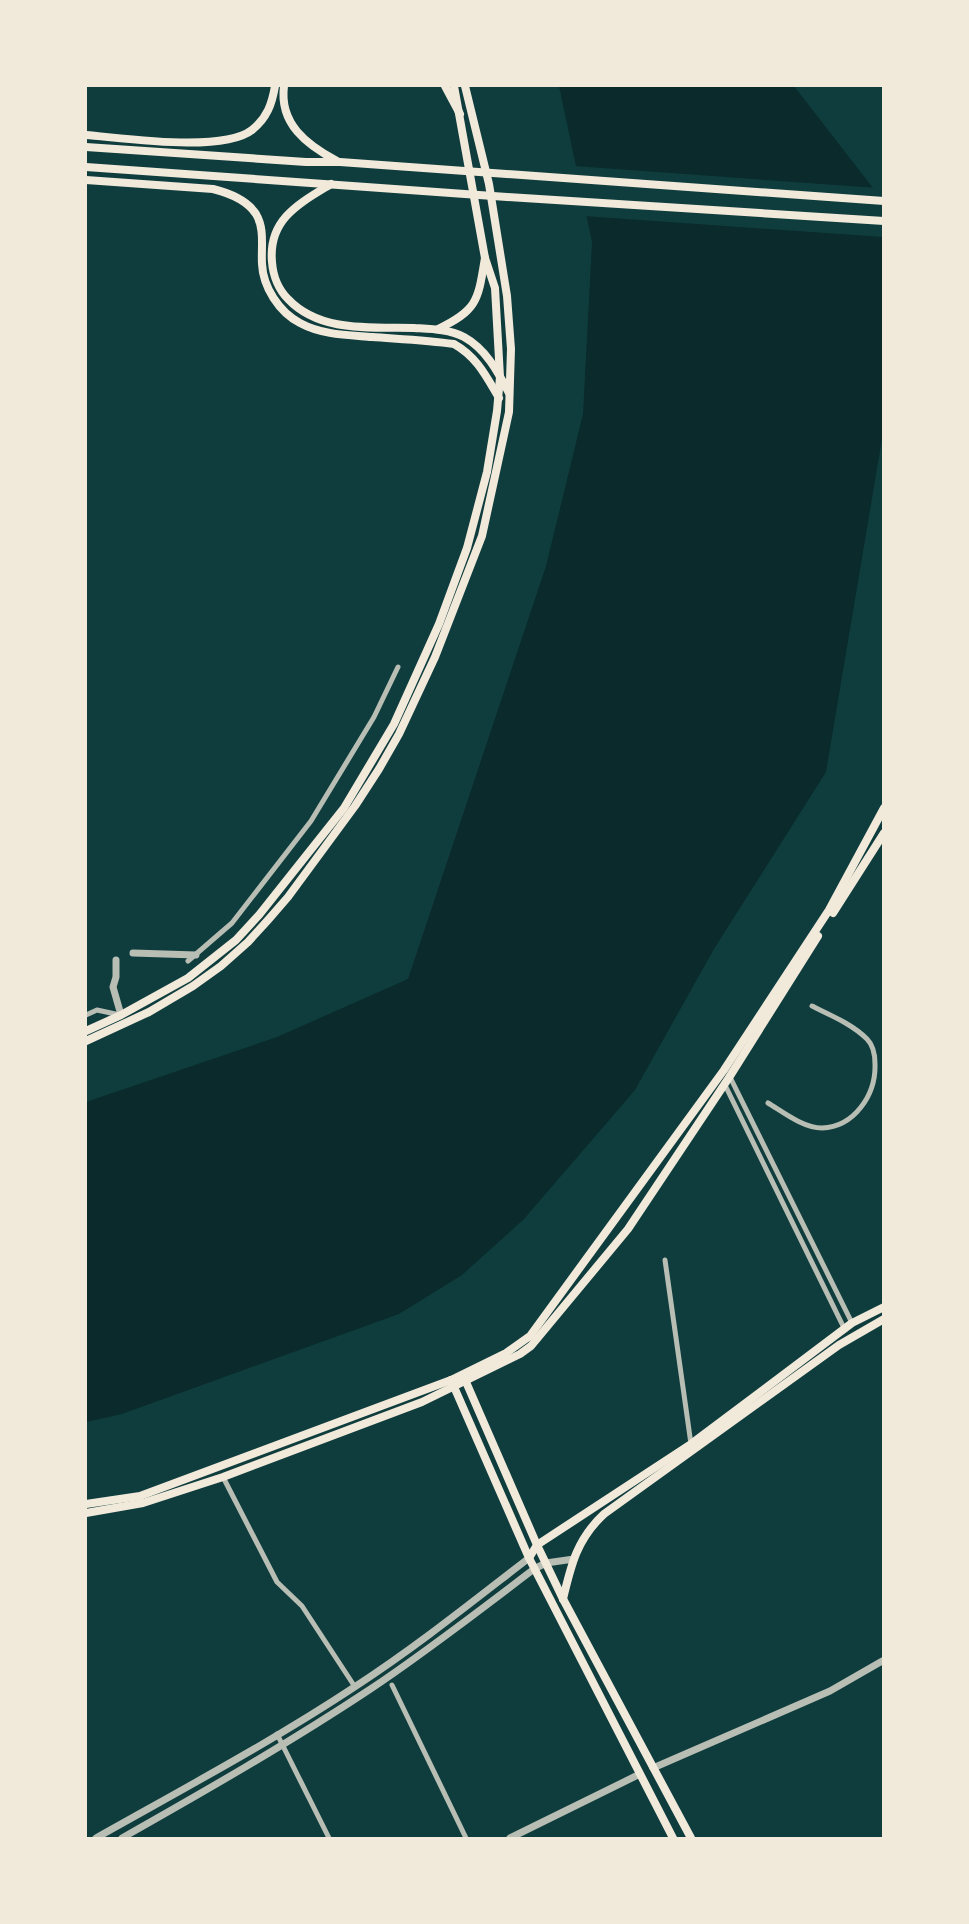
<svg xmlns="http://www.w3.org/2000/svg" width="969" height="1924" font-family="Helvetica,sans-serif">
<style>
.water{fill:#0a2a2b}
.pier{fill:#0f3d3e}
.lines{fill:none;stroke-linecap:round;stroke-linejoin:round}
.minor{stroke:#b8beb3;stroke-width:5}
.tertiary{stroke:#b8beb3;stroke-width:7}
.secondary{stroke:#f1e9da;stroke-width:8}
.primary{stroke:#f1e9da;stroke-width:8}
.trunk{stroke:#f1e9da;stroke-width:8}
</style>
<rect width="100%" height="100%" fill="#0f3d3e"/>
<path class="water" d="M559,86H794L883,201V433L826,772L714,949L635,1090L524,1219L462,1275L399,1314L122,1414L86,1422V1102L277,1037L408,979L546,566L583,414L592,242Z"/>
<path class="pier" d="M574,166L877,188L884,196L883,237L584,216Z"/>
<g class="lines">
<g class="minor">
<path d="M188,961L232,923L311,821L374,717L398,667"/>
<path d="M86,1015L97,1010L120,1015"/>
<path d="M729,1075L852,1323"/>
<path d="M724,1083L845,1330"/>
<path d="M768,1103C783,1112 803,1128 822,1128C854,1127 876,1095 875,1064C875,1055 874,1046 867,1039C852,1024 830,1015 812,1006"/>
<path d="M665,1260L691,1444"/>
<path d="M223,1477L277,1582L302,1606L355,1687"/>
<path d="M392,1685L466,1838"/>
<path d="M277,1734L329,1838"/>
</g>
<g class="tertiary">
<path d="M133,953L196,955"/>
<path d="M116,960V977L113,987L121,1015"/>
<path d="M653,1768L830,1691L884,1660"/>
<path d="M96,1838C183,1789 273,1741 356,1686C416,1647 472,1602 529,1558"/>
<path d="M122,1838C205,1791 289,1743 369,1690C426,1652 480,1610 534,1569L546,1563L574,1559"/>
<path d="M510,1838L640,1774"/>
</g>
<g class="secondary">
<path d="M833,913L884,833"/>
<path d="M86,1031L121,1015L188,978L236,940L259,915L344,808L394,724L439,624L467,548L487,472L497,411L500,377L495,288L485,258L454,86"/>
<path d="M86,1041L149,1012L193,986L221,966L248,942L268,920L288,897L355,806L379,769L399,734L435,657L482,536L509,412L511,349L507,296L489,184L465,86"/>
<path d="M86,1504L140,1496L451,1380L506,1353L530,1336L724,1070L829,910L884,808"/>
<path d="M86,1513L143,1503L223,1477L422,1402L520,1354L531,1346L628,1229L730,1076L818,936"/>
<path d="M529,1558L537,1545L691,1444L852,1323L884,1307"/>
<path d="M563,1599C571,1565 577,1539 604,1514L839,1345L884,1319"/>
</g>
<g class="primary">
<path d="M463,1375L537,1545L563,1599L691,1838"/>
<path d="M451,1380L529,1558L673,1838"/>
</g>
<g class="trunk">
<path d="M284,86C279,124 307,145 337,161"/>
<path d="M445,86L460,114"/>
<path d="M86,135C124,138 222,153 252,130C267,118 272,104 275,86"/>
<path d="M86,147L306,162H340L884,201"/>
<path d="M86,167L507,197L884,221"/>
<path d="M86,180L213,189C229,193 247,200 256,214C265,229 261,247 262,264C263,287 279,312 300,323C322,335 348,335 372,337C399,339 427,340 454,344C477,357 486,376 499,398"/>
<path d="M331,184C300,203 268,219 272,262C273,276 279,290 288,299C320,333 372,327 414,328C431,329 448,329 464,337C486,349 498,372 509,393"/>
<path d="M438,329C478,310 478,300 485,258"/>
</g>
</g>
<rect width="969" height="1924" fill="none" stroke="#f1e9da" stroke-width="174"/>
</svg>
